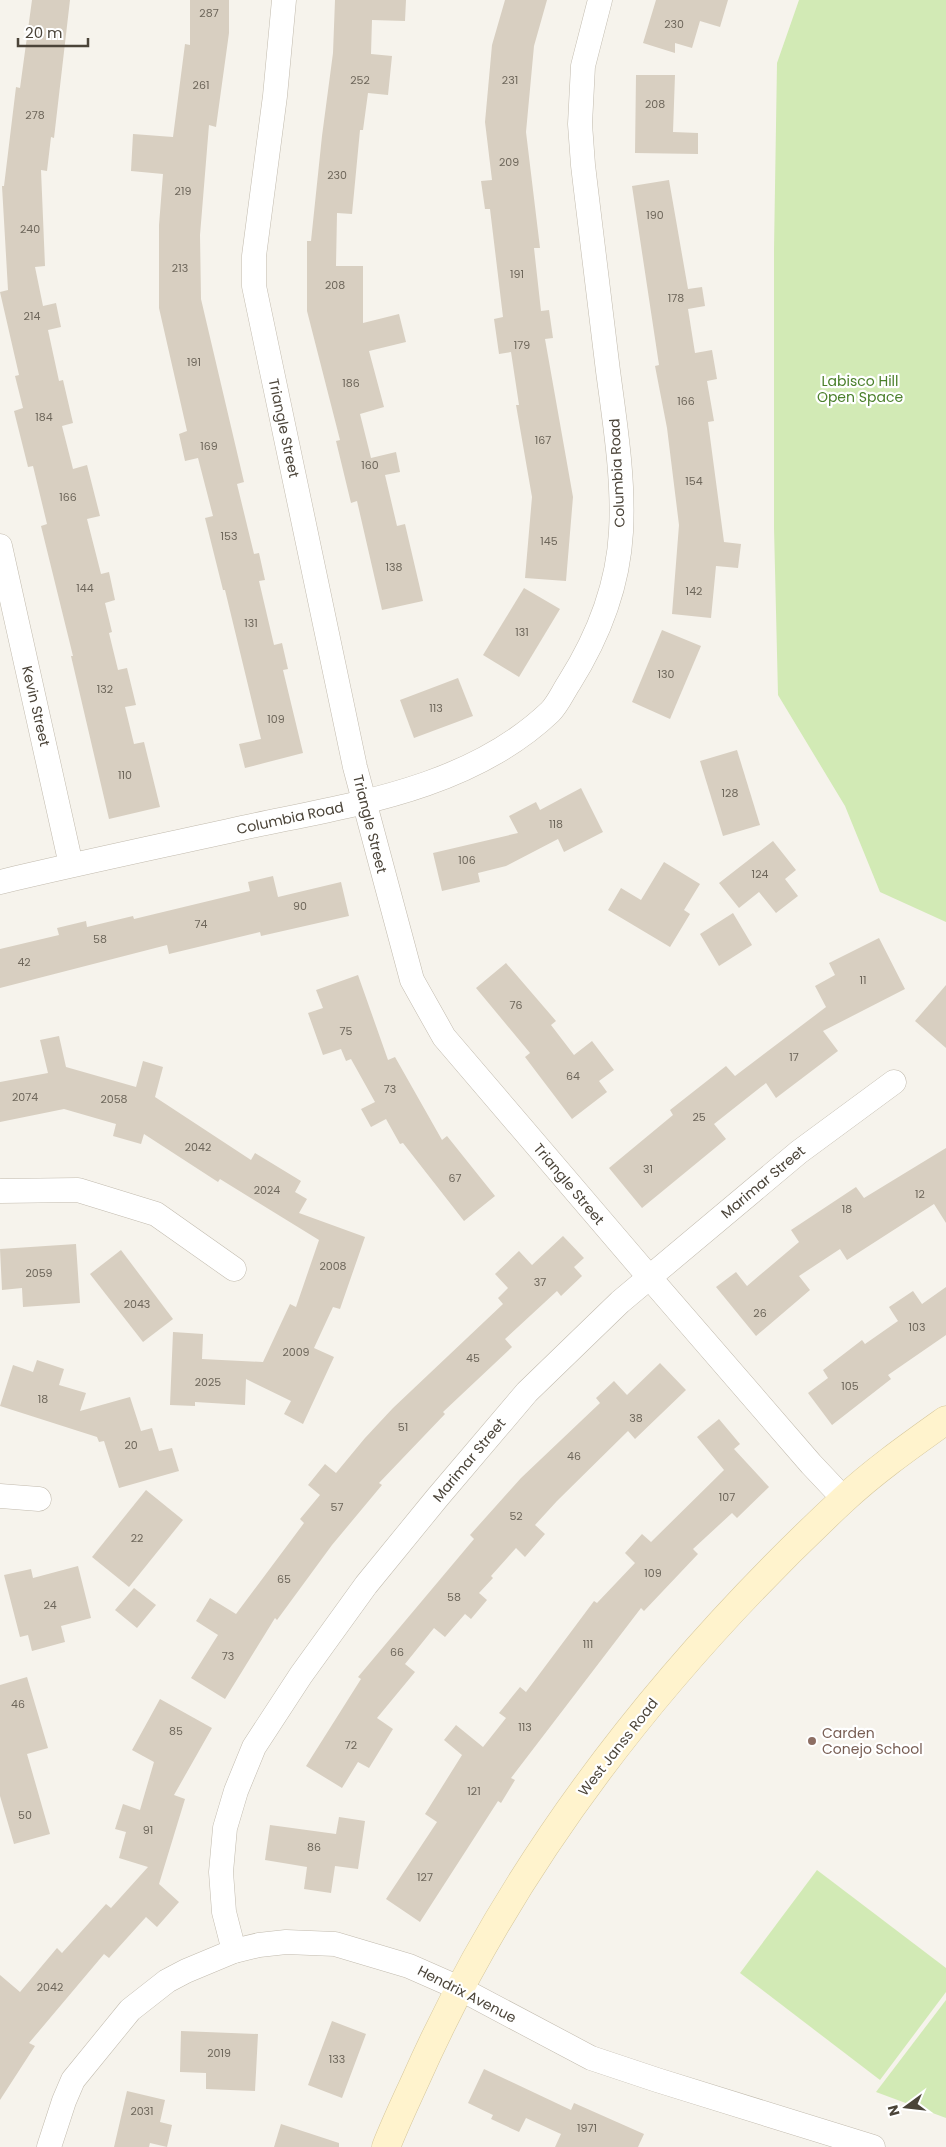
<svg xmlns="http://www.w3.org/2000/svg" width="946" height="2147" font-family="Poppins,sans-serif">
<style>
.green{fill:#d2eab5}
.building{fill:#d8cfc1}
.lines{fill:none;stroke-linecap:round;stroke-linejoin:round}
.minor-casing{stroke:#c2bbae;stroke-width:25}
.secondary-casing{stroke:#d6c79b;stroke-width:29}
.minor{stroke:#fff;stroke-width:24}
.secondary{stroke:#fff3cd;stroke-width:28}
.education-dot{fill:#8d6e63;stroke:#fff;stroke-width:2}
.labels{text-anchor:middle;stroke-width:4.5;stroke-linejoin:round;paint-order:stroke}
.number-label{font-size:11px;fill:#6e675b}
.park-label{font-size:14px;fill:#4a7f2a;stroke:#fff}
.street-label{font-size:14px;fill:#4b4439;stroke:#fff}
.education-label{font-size:14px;fill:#785e54;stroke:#fff;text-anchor:start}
</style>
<rect width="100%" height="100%" fill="#f6f3ec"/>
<g class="green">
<path d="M799,0H946V922L880,892L845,806L778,695L774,528V249L777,63Z"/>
<path d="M817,1870L946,1968V1992L880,2080L740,1973Z"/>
<path d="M946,2000V2118L876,2092Z"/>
</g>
<g class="building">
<path d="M32,0H70L54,138L51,137L47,171L41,170L45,266L35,267L43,306L56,303L61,327L48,330L59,381L63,380L73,423L62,426L73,469L87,465L100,516L87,519L101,574L109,572L115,600L105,603L112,632L109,633L118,670L127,668L136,705L125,707L134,744L144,742L160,807L109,819L71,656H73L41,526L47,524L33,466L28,467L14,411L23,408L15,376L19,375L0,292L8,290L2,186H4L16,87L20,88Z"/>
<path d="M190,0H229V33L216,127L209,125L200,235L201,299L244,482L237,484L254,554L259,553L265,580L259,581L274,645L282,643L288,669L283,670L303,753L245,768L239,744L261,739L225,590H223L205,518L213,516L198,458L185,461L179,434L187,431L159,308V225L163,174L131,171L133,134L173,137L185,44L190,45Z"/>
<path d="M335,0H406L405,21L372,20L371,54L392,56L388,95L368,93L363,130H360L352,214L337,213L336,266H363V323L399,314L406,342L369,351L384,407L360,414L371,458L396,452L400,472L385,475L397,526L405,524L423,601L382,610L357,501L351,503L336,441L340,440L307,311V241H311L322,136L333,53Z"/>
<path d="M505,0H547L534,46L526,132L540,248H534L541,311L549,310L553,338L545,339L573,497L566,581L525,578L532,497L516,405H519L511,352L499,354L494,319L503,317L490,209H485L481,181L492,180L485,122L492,45Z"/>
<path d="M656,0H728L720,27L700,21L692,48L675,43V53L643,43Z"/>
<path d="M636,75H675L673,132L698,133V154L635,153Z"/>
<path d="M669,180L688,289L702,287L705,306L688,309L695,353L712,350L717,379L707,381L714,421L708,422L724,542L741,544L738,568L716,566L711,618L672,614L679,525L667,428L655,366L659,365L632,186Z"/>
<path d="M524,588L560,609L519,677L483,655Z"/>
<path d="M662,630L701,646L670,719L632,702Z"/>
<path d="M458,678L473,716L414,738L400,700Z"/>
<path d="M737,750L760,825L723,836L700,761Z"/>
<path d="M581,788L603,832L564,852L558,839L506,866L478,873L480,882L442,891L433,853L518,833L509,816L536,802L540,810Z"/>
<path d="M773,841L796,870L785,879L798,896L776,913L759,892L739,908L719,883Z"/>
<path d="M664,862L700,884L684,910L690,914L670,947L608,910L621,888L641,900Z"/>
<path d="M273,876L278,897L341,882L349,916L261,936L260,932L169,954L167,945L0,988V949L59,935L57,928L86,921L87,927L133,916L134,919L250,891L248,882Z"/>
<path d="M733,913L752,945L719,966L700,934Z"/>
<path d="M879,938L905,989L823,1031L838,1051L776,1098L766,1083L714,1124L726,1139L642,1208L609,1168L673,1115L670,1110L726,1066L735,1076L826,1007L815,986L835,975L829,963Z"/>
<path d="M506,963L556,1021L551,1025L574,1055L592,1041L614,1070L599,1081L607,1092L572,1119L525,1057L530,1053L476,988Z"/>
<path d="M358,975L388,1060L395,1057L442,1140L447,1136L495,1196L464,1221L403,1143L400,1144L386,1119L371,1127L361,1109L375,1102L351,1059L346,1061L341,1049L323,1055L308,1013L323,1008L316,990Z"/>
<path d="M946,985V1048L915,1021Z"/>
<path d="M59,1036L66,1067L136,1087L143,1061L163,1067L155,1097L251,1160L255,1153L301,1181L295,1192L307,1199L299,1213L365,1237L340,1309L333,1307L314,1348L334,1357L303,1424L284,1414L291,1401L246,1379L245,1405L195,1402V1406L170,1405L173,1332L203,1334L202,1359L263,1362L290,1304L296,1307L319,1240L220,1179L218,1182L144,1134L141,1144L113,1136L116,1124L64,1109L0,1122V1082L48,1073L40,1040Z"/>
<path d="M946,1148V1223L934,1204L847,1260L840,1249L799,1276L810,1290L756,1336L716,1287L736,1272L747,1286L799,1242L791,1230L856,1187L864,1198Z"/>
<path d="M563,1236L584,1258L574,1267L582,1276L561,1296L557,1291L505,1339L512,1347L443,1412L445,1414L379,1483L382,1485L332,1545L277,1620L275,1618L225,1699L191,1678L218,1635L196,1621L210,1598L236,1614L304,1523L300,1519L320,1495L308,1485L325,1464L336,1473L365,1438L393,1408L503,1304L498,1298L508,1288L495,1274L519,1251L532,1265Z"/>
<path d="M76,1244L80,1303L23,1307L22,1288L2,1290L0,1249Z"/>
<path d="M121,1250L173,1319L143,1342L90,1274Z"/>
<path d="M946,1287V1335L888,1375L891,1379L832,1425L808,1393L828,1378L823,1370L862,1340L865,1344L898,1321L889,1307L913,1291L922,1304Z"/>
<path d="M37,1360L64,1369L59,1385L86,1393L80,1411L130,1397L141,1431L152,1428L159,1451L172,1448L179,1471L119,1488L104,1441L99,1442L97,1437L0,1406L13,1365L33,1372Z"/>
<path d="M660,1363L686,1390L635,1439L628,1431L557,1501L535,1525L545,1534L525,1557L516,1548L491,1576L493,1578L479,1593L487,1600L471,1619L465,1614L445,1637L434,1628L405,1664L415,1672L377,1718L393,1729L369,1768L358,1762L342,1788L306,1766L361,1679L358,1677L474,1539L470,1535L521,1478L600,1403L596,1398L614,1381L627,1395Z"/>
<path d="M719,1419L740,1444L734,1449L769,1487L737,1518L732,1513L693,1549L698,1554L644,1611L641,1608L511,1778L515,1780L501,1803L498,1801L420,1922L386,1899L437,1822L425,1814L462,1755L444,1740L456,1725L483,1747L506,1718L499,1713L520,1687L526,1692L594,1601L597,1603L635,1563L625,1553L642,1534L651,1542L724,1470L697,1437Z"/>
<path d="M146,1490L183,1520L129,1587L92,1557Z"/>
<path d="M78,1566L91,1618L61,1626L65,1642L32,1651L28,1635L20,1637L4,1575L31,1569L33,1578Z"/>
<path d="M134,1588L156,1605L137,1628L115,1610Z"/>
<path d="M27,1677L48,1748L27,1754L50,1834L14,1844L0,1796V1685Z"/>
<path d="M160,1699L212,1728L174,1795L185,1799L159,1884L179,1902L157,1927L146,1917L109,1958L104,1954L29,2043L35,2046L0,2100V1975L20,1992L57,1948L62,1953L106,1904L111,1908L148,1867L119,1858L126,1832L115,1829L123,1804L140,1810L154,1762L132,1750Z"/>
<path d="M339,1817L365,1821L358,1869L335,1866L331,1893L304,1889L307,1867L265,1860L270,1825L336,1834Z"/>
<path d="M332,2021L366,2034L342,2098L308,2085Z"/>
<path d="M181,2031L258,2034L255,2091L206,2089V2073L180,2072Z"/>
<path d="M484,2069L571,2110L574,2103L644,2134L638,2147H555L561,2134L526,2118L519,2132L491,2119L493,2115L468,2103Z"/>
<path d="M127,2091L165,2100L160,2122L172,2125L167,2147L150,2143L149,2147H114Z"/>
<path d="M281,2124L339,2143V2147H274Z"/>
</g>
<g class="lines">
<g class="minor-casing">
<g id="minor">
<path d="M284,0L275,96L254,256V286L355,767L412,980L444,1037L650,1278L811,1464L844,1499"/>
<path d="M0,546L71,865"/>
<path d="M0,882C80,863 161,846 242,828C349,805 468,790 550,712C558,704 563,692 569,683C598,637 618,587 621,532C624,479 615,424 608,371C600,303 591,234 583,165L580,124L583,66L600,0"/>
<path d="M0,1191L78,1190L156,1214L234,1269"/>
<path d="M0,1496L39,1499"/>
<path d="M234,1951L224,1912L221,1872L225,1828L236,1791L254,1747L301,1675L366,1585L437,1498L527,1392L620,1302L799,1152L894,1082"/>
<path d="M49,2147L64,2101L73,2080L130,2010L167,1981L186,1971L234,1951L259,1945L286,1942L335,1944L409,1966L459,1988L591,2058L657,2080L873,2147"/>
</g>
</g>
<g class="secondary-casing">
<path id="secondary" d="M386,2147C395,2124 406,2101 416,2079C514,1858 667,1664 843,1500C874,1471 911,1445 946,1420"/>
</g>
<use href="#minor" class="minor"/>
<use href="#secondary" class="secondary"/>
</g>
<circle class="education-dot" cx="812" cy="1741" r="5"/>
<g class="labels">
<g class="number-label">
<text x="209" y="17">287</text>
<text x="674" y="28">230</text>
<text x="360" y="84">252</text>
<text x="510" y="84">231</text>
<text x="201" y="89">261</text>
<text x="655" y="108">208</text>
<text x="35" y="119">278</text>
<text x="509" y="166">209</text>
<text x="337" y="179">230</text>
<text x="183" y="195">219</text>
<text x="655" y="219">190</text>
<text x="30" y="233">240</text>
<text x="180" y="272">213</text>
<text x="517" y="278">191</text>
<text x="335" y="289">208</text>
<text x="676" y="302">178</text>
<text x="32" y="320">214</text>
<text x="522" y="349">179</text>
<text x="194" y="366">191</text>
<text x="351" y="387">186</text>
<text x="686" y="405">166</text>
<text x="44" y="421">184</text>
<text x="543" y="444">167</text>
<text x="209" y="450">169</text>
<text x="370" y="469">160</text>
<text x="694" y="485">154</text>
<text x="68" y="501">166</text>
<text x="229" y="540">153</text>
<text x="549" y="545">145</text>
<text x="394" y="571">138</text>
<text x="85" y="592">144</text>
<text x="694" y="595">142</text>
<text x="251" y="627">131</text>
<text x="522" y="636">131</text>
<text x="666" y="678">130</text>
<text x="105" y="693">132</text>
<text x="436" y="712">113</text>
<text x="276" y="723">109</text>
<text x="125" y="779">110</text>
<text x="730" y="797">128</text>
<text x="556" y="828">118</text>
<text x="467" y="864">106</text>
<text x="760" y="878">124</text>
<text x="300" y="910">90</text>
<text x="201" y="928">74</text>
<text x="100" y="943">58</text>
<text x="24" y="966">42</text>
<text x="863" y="984">11</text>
<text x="516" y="1009">76</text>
<text x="346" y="1035">75</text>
<text x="794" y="1061">17</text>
<text x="573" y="1080">64</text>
<text x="390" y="1093">73</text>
<text x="25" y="1101">2074</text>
<text x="114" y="1103">2058</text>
<text x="699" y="1121">25</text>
<text x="198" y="1151">2042</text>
<text x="648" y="1173">31</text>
<text x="455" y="1182">67</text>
<text x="267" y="1194">2024</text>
<text x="920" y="1198">12</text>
<text x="847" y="1213">18</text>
<text x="333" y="1270">2008</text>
<text x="39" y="1277">2059</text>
<text x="540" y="1286">37</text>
<text x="137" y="1308">2043</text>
<text x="760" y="1317">26</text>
<text x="917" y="1331">103</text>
<text x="296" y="1356">2009</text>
<text x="473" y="1362">45</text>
<text x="208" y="1386">2025</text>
<text x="850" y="1390">105</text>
<text x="43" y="1403">18</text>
<text x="636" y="1422">38</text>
<text x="403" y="1431">51</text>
<text x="131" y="1449">20</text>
<text x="574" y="1460">46</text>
<text x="727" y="1501">107</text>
<text x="337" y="1511">57</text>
<text x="516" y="1520">52</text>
<text x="137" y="1542">22</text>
<text x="653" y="1577">109</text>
<text x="284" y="1583">65</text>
<text x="454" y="1601">58</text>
<text x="50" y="1609">24</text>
<text x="588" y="1648">111</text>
<text x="397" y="1656">66</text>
<text x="228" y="1660">73</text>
<text x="18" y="1708">46</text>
<text x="525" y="1731">113</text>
<text x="176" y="1735">85</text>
<text x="351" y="1749">72</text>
<text x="474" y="1795">121</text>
<text x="25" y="1819">50</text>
<text x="148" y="1834">91</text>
<text x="314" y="1851">86</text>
<text x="425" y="1881">127</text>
<text x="50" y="1991">2042</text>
<text x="219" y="2057">2019</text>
<text x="337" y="2063">133</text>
<text x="142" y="2115">2031</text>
<text x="587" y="2132">1971</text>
</g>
<g class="park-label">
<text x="860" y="386">Labisco Hill<tspan x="860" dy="16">Open Space</tspan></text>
</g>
<g class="street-label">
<text transform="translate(284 428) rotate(78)" y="5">Triangle Street</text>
<text transform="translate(617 473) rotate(-93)" y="5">Columbia Road</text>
<text transform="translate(36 706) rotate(77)" y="5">Kevin Street</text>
<text transform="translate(290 818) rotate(-12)" y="5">Columbia Road</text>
<text transform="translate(370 824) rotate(76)" y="5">Triangle Street</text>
<text transform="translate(763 1182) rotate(-40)" y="5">Marimar Street</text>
<text transform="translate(569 1184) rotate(50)" y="5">Triangle Street</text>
<text transform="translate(469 1460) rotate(-50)" y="5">Marimar Street</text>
<text transform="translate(618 1747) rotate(-52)" y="5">West Janss Road</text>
<text transform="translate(467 1994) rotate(27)" y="5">Hendrix Avenue</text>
</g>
<g class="education-label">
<text x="822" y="1738">Carden<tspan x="822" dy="16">Conejo School</tspan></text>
</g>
</g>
<g transform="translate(906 2107) rotate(255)" stroke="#ffffff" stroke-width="4" paint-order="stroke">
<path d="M0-4L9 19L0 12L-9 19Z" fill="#4b4439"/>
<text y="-8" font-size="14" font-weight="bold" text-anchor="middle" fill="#4b4439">N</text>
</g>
<path d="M18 38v8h70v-8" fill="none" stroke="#4b4439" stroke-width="2.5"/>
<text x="25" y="38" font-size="15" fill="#4b4439" stroke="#ffffff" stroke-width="4" paint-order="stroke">20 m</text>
</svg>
